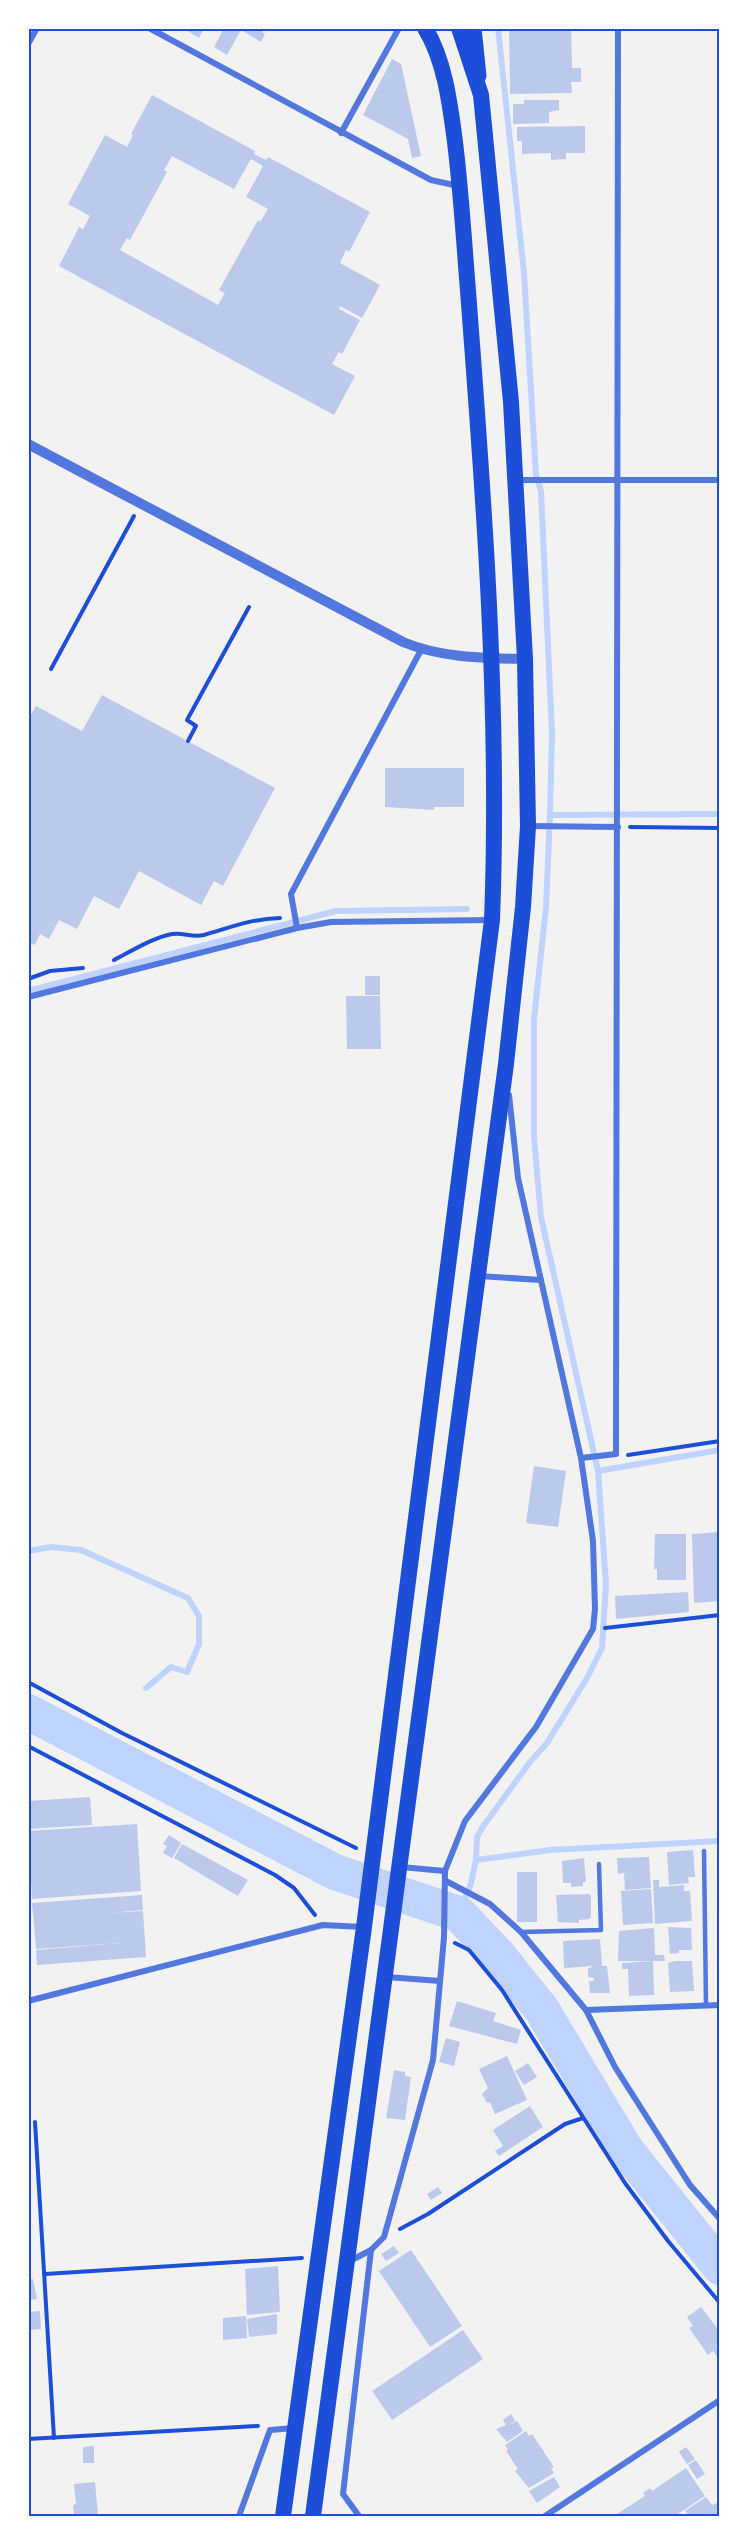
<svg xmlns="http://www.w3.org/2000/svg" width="748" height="2545" font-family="Jost,sans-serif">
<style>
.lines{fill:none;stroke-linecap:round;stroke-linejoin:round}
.stream{stroke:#bfd3fe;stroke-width:6}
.river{stroke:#bfd3fe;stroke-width:36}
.building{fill:#bdc9ec;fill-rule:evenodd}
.path{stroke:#1d4ed8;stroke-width:4}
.service{stroke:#5277de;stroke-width:4.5}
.minor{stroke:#5277de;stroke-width:6}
.tertiary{stroke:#5277de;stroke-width:10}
.primary{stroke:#1d4ed8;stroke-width:15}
.trunk{stroke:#1d4ed8;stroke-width:16}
.neatline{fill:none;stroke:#1d4ed8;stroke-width:2}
</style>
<rect width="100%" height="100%" fill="#f2f2f2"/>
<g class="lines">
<g class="stream">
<path d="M498,28L524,273L536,475L541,491L552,733L550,815"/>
<path d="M28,991L336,911L467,909"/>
<path d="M598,1471L720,1450"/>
<path d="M28,1551L51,1547L81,1550L188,1598L199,1616V1644L187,1672L171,1667L146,1688"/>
<path d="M476,1860L477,1837L484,1825L530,1762L547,1743L587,1678L602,1648L606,1584L598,1471L541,1217L534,1137V1019L546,907L550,815L720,814"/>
<path d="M459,1914L471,1883L476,1860L550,1850L720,1841"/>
</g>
<path class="river" d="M28,1712L335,1872L459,1914L498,1955L542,2010L626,2150L720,2267"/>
</g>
<g class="building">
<path d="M183,28H204L199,38Z"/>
<path d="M224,28H264L262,32L265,34L261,42L241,30L227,55L214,47Z"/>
<path d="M509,28H571L572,68H581V82H571L572,93L510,94Z"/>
<path d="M392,59L401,64L421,156L412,158L408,139L363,115Z"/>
<path d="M152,95L255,151L254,154L266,160L268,157L370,212L349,252L346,250L340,263L380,285L362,318L340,306L339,309L360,320L342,354L339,352L332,364L355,376L334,415L59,266L79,227L83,229L90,216L68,204L105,135L127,147L133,135L131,134ZM172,156L234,189L251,159L263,166L246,197L268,209L260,222L258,220L219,290L225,293L218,305L120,250L127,238L130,240L167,172L164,170Z"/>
<path d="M524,100H559V110L549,112V123L513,124V104H524Z"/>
<path d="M585,126V153H566V159L551,160V153L522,154V141H517V127Z"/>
<path d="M102,695L275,788L223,886L214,881L201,905L139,871L119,909L94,896L77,929L59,920L49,939L40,934L35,945L28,942V720L36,706L82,731Z"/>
<path d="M385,768H464V807H434V810L385,807Z"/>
<rect x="365" y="976" width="15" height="19"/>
<path d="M346,996H380L381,1049H347Z"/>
<path d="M534,1466L566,1471L558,1527L526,1523Z"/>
<path d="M720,1532V1601L694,1603L692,1534Z"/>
<path d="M655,1534H686V1580H657V1569H654Z"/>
<path d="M688,1592L689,1612L616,1619L615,1596Z"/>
<path d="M90,1797L92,1825L28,1829V1801Z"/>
<path d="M137,1824L141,1891L32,1899L28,1831Z"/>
<path d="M169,1835L181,1843L172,1858L163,1853L167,1846L163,1844Z"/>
<path d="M182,1844L248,1880L238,1896L174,1858Z"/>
<path d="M693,1850L695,1877H688L689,1883L669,1885L667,1852Z"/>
<path d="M649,1857L651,1888L625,1890L624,1873L618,1874L617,1858Z"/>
<path d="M584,1858L586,1882H583V1886L571,1887V1883H563L562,1861Z"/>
<rect x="517" y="1872" width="20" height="50"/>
<path d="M653,1880H659V1887L684,1885V1891H690L692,1921L655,1924Z"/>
<path d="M651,1889L653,1923L623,1925L621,1891Z"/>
<path d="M589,1894L591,1896V1917L589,1919L579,1920V1923L558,1922L556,1895Z"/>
<path d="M142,1895L143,1910L110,1913L143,1911L146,1957L37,1965L36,1950L120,1943L36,1949L32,1903Z"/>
<path d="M668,1927L691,1928L692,1950H679V1953L670,1954Z"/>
<path d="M654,1928L655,1955H664L665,1961H618L619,1931Z"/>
<path d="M600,1939L602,1966H607L610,1993H590L589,1981H594V1978L588,1977V1969L593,1966L564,1968L563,1941Z"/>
<path d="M653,1961L654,1995L629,1996L628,1969H622V1963Z"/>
<path d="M675,1961H692L694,1991L670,1992L668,1963Z"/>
<path d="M457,2001L496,2013L493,2021L521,2030L517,2044L449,2026Z"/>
<path d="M446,2038L460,2042L454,2066L439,2062Z"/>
<path d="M507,2056L527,2100L495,2114L490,2102L487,2103L482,2094L488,2088L479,2069Z"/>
<path d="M528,2063L537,2077L524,2085L515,2071Z"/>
<path d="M394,2070L405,2072V2076L411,2077L405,2120L386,2118Z"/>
<path d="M530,2106L543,2127L499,2156L495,2151L503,2146L493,2130Z"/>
<path d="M438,2187L442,2193L431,2200L427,2194Z"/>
<path d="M394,2246L399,2253L386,2261L381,2254Z"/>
<path d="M411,2250L462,2326L430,2347L379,2271Z"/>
<path d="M278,2266L280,2312L247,2315L245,2269Z"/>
<path d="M33,2279L37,2299L28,2300V2280Z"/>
<path d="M701,2307L720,2332V2361L713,2351L708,2355L689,2328L693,2326L687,2317Z"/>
<path d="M40,2311L41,2329L28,2330V2312Z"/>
<path d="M277,2314V2334L249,2337L247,2319Z"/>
<path d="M246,2316L247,2338L223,2340V2318Z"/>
<path d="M463,2330L483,2359L392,2420L372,2391Z"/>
<path d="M511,2414L515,2421L507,2426L517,2421L523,2431L507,2442L496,2429L506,2425L503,2420Z"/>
<path d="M526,2431L529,2436L532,2434L554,2467L551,2468L554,2473L529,2488L515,2471L518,2469L506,2451L508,2450L505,2445Z"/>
<path d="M94,2446V2463H83V2447Z"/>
<path d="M686,2447L695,2459L687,2464L679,2452Z"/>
<path d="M696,2460L705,2474L697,2479L688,2465Z"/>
<path d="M686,2468L705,2496L675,2516H614L645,2496L643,2493L650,2488L652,2491Z"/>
<path d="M554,2477L560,2487L537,2503L529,2491Z"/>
<path d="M95,2482L98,2516H74L73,2505L76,2504L74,2484Z"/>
<path d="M706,2497L712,2505L716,2503L720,2509L717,2511L720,2516H689L685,2511Z"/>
</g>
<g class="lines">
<g class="path">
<path d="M51,669L134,516"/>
<path d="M188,741L196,726L187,720L249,607"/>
<path d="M630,827L720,828"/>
<path d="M114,960C132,951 152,938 172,934C183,932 192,938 204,935C232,927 250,919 280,918"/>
<path d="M28,979L50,971L83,968"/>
<path d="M628,1455L720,1441"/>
<path d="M605,1628L720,1615"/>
<path d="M28,1682L122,1733L356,1848"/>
<path d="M28,1746L275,1875L294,1888L315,1915"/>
<path d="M455,1943L469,1950L502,1990L625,2183L668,2241L720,2303"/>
<path d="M35,2122L54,2438"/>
<path d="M400,2229L428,2214L565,2124L583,2118"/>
<path d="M45,2274L302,2258"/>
<path d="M28,2439L258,2426"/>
</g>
<g class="service">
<path d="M704,1851L706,2005"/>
<path d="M521,1932L601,1930L599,1864"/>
</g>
<g class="minor">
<path d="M149,28L431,180L458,186"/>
<path d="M28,44L37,28"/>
<path d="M341,133L399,28"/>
<path d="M516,480H720"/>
<path d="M528,826L618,827"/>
<path d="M297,928L291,894L421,650"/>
<path d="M28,997L297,928L331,922L491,920"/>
<path d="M509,1095L518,1178L581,1458"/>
<path d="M479,1276L541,1280"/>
<path d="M401,1867L445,1871"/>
<path d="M446,1881L490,1904L521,1932L586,2010L615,2067L690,2185L720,2219"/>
<path d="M387,1977L440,1981"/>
<path d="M28,2001L323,1925L363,1927"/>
<path d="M586,2010L720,2005"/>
<path d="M350,2261L371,2250"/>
<path d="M239,2516L270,2430L294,2428"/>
<path d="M359,2516L343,2494L371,2250L384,2237L433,2060L444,1937L445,1871L465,1821L536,1727L593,1629L595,1609L593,1541L581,1458L616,1454L618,28"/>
<path d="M545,2516L720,2400"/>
</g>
<path class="tertiary" d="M28,444L403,642C441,658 484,658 525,659"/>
<path class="primary" d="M474,28L479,76"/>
<g class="trunk">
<path d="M283,2516L364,1927L492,920C500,710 484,500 468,291C464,241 461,191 455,142C450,104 445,61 425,28"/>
<path d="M313,2516L506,1064L523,907L528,826L525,659L511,402L481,95L459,28"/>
</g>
</g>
<rect width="748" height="2545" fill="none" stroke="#ffffff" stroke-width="60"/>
<rect x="30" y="30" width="688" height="2485" class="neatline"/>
</svg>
